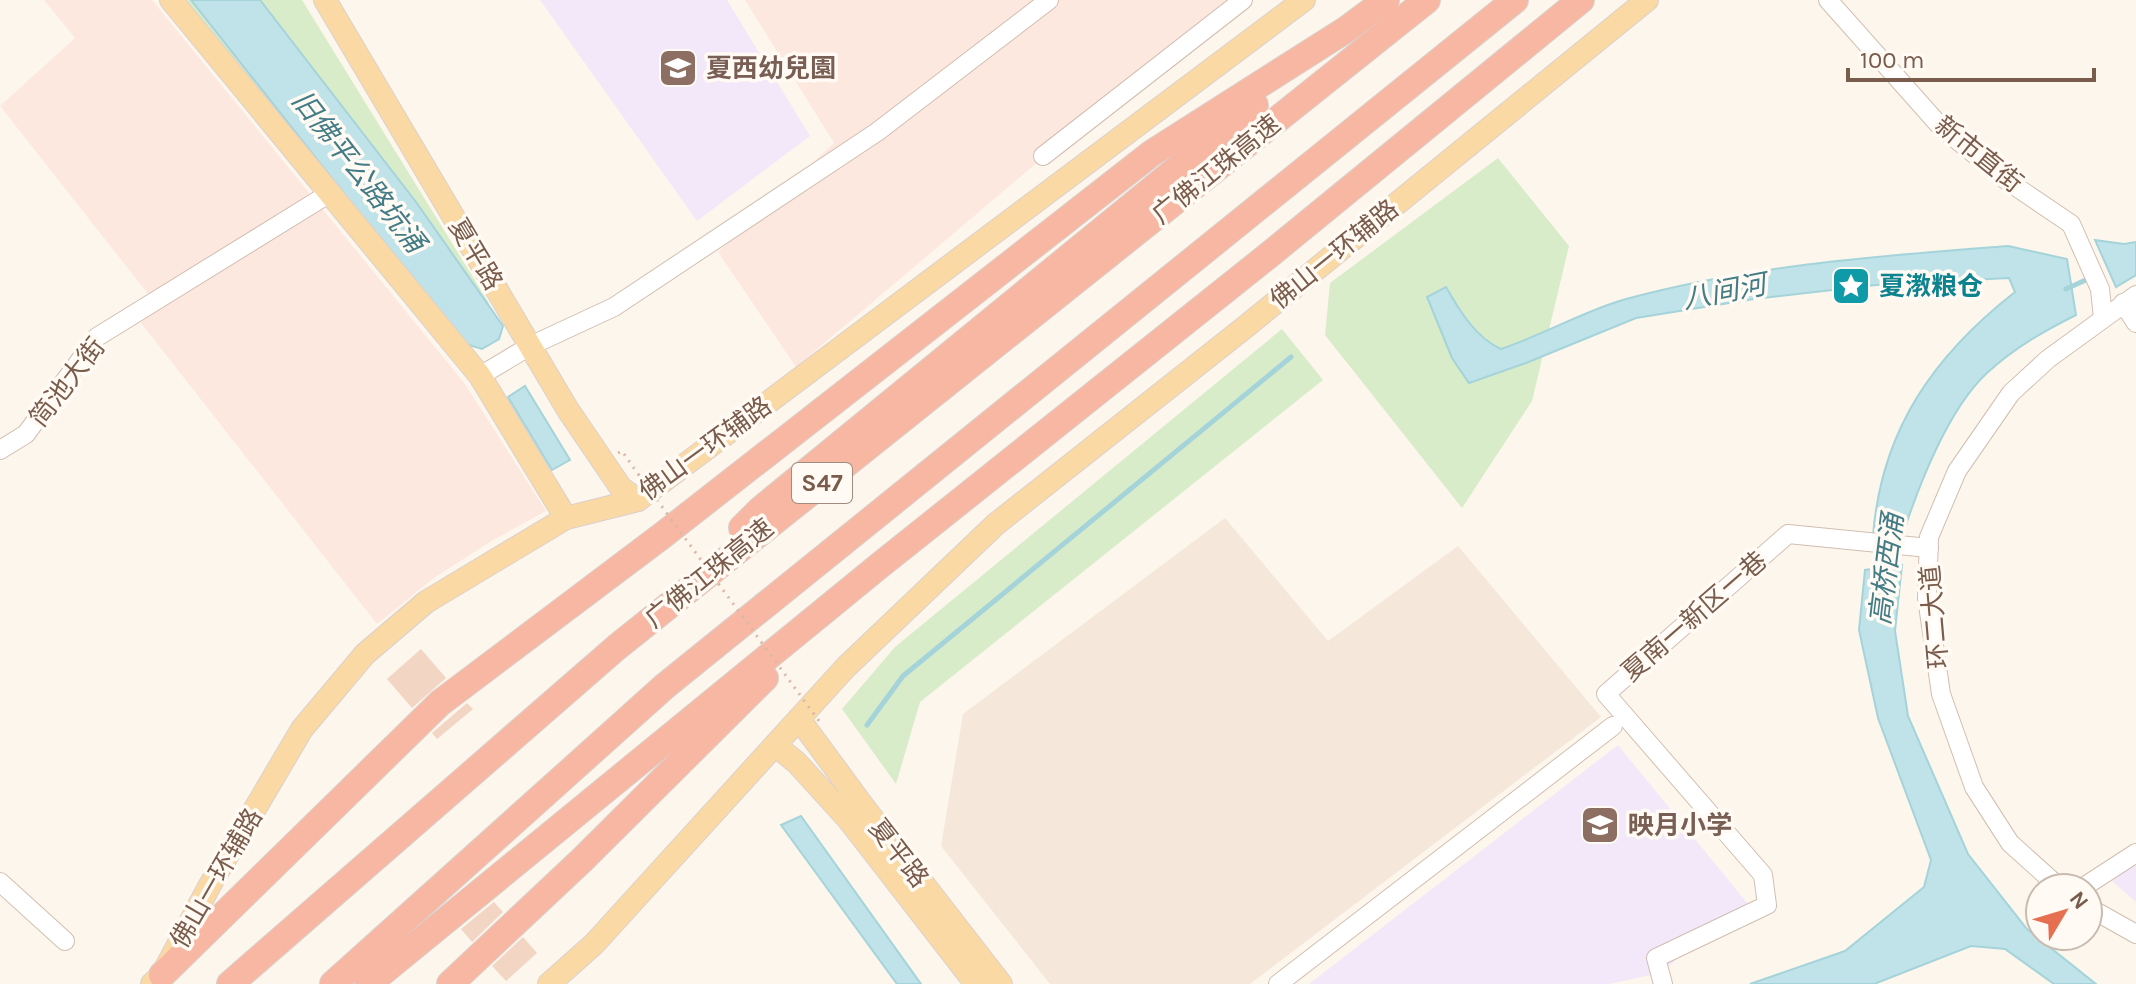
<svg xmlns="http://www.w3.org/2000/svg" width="2136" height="984" font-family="Karla,'Noto Sans SC',sans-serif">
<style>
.residential{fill:#f5e8da}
.commercial{fill:#fde8e0}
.education{fill:#f3e8fa}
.green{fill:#d8ecc9}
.water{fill:#bfe3e8;stroke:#a5d3da;stroke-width:2}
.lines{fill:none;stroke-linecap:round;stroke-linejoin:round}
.stream{stroke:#a5d3da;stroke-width:5}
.building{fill:#f3d5c3}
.minor-casing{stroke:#d1beb0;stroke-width:20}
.major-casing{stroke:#dad1cd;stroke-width:24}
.highway-casing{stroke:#dad1cd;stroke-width:28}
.path{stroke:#d9b8a5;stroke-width:3;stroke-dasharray:2 6;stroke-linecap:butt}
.minor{stroke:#fff;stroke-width:18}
.major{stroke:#fbd9a5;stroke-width:22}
.highway{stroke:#f7b7a3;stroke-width:26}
.path-bridge{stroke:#d9b8a5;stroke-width:3;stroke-dasharray:2 6;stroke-linecap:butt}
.labels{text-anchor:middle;stroke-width:7;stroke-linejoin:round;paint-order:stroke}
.shield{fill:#fffaf3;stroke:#a28b7f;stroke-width:2}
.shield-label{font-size:24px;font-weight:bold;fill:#7a5c4d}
.education-label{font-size:26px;font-weight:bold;fill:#785e54;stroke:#fffaf3;text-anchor:start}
.street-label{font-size:26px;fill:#7a5c4d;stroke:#fffaf3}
.culture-label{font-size:26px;font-weight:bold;fill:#0d838f;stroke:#fffaf3;text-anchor:start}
.water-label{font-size:28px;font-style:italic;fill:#437c86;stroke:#fffaf3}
</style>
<rect width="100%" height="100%" fill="#fdf6ec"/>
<path class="residential" d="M1225,518L1328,641L1458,546L1601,717L1250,984H1050L941,846L963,714Z"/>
<g class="commercial">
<path d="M44,0H152L465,384L546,511L493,540L434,578L377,624L141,323L156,304L0,106L75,38Z"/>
<path d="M745,0H1229L796,367L718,252L834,143Z"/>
</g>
<g class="education">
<path d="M540,0H727L810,136L697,221Z"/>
<path d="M1618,745L1748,904L1660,973L1609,984H1309Z"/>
<path d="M2136,860V902L2112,881Z"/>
</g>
<g class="green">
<path d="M184,0H302L489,303L457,328Z"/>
<path d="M1498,158L1569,246L1532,401L1462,508L1325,335L1330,283Z"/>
<path d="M1282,329L1323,380L920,702L896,784L842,709L895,647Z"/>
</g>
<g class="water">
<path d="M191,0H260L416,202L503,326L499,339L482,349L462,343Z"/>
<path d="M2095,240L2124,244L2136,242V275L2116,287Z"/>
<path d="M2008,246L2067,259L2076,315C2044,331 2014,348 1987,373C1948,409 1918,487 1902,537L1873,536C1881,431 1933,356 2015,292L2009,278L1876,285L1754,299L1636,318L1526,363L1469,383L1452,358L1427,297L1446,287C1459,310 1476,338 1501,349C1543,335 1586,310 1626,299C1750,265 1880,256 2008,246Z"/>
<path d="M525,386L570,460L552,470L508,397Z"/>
<path d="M1902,565L1895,631L1908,716L1968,854L2027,929L2096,984H2054L2005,949L1971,946L1874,984H1750L1845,951L1924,887L1931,860L1878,718L1859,630L1865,570Z"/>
<path d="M801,816L921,984H897L781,825Z"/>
</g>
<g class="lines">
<g class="stream">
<path d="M2066,289L2090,278"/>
<path d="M1879,573L1882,547"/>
<path d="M867,725L903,676L1291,357"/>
</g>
</g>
<g class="building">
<path d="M421,649L446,678L412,708L387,679Z"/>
<path d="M467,703L473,709L437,739L432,733Z"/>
<path d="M494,902L503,912L472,942L461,929Z"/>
<path d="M523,937L537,953L506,981L492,966Z"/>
</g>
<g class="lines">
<g class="minor-casing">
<g id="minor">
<path d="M1828,0L1940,126L2006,180L2071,224L2100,289L2103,318"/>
<path d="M1043,156L1243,0"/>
<path d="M2123,303L2136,323"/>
<path d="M480,376L530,346L614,307L877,132L1049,0"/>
<path d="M0,450L26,434L97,337L330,193"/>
<path d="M0,882L65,941"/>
<path d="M2060,888L2010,843L1974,787L1941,694L1927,598L1929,537L1957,471L2011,393L2048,359L2136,295"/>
<path d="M2082,888L2136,853"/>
<path d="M2088,907L2136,934"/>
<path d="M1278,984L1613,726"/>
<path d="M1663,984L1656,958L1767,905L1763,875L1606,694L1788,534L1929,548"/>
</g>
</g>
<g class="major-casing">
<g id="major">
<path d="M171,0L480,376L566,518"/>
<path d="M325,0L568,410L621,488L638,500"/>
<path d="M799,719L863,806L1001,984"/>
<path d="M775,745L797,763L848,819L976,984"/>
<path d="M152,984L162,975L210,885L302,729L365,654L426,602L566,518L638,500L1304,0"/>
<path d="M549,984L594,944L846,667L996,524L1244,328L1647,0"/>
</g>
</g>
<g class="highway-casing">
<g id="highway">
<path d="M742,528L761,509L1255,105"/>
<path d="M162,975L440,703L663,535L1152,153L1347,29L1386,0"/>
<path d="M230,984L617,647L1427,0"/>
<path d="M333,984L665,686L1515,0"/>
<path d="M368,984L879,566L1269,255L1581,0"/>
<path d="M450,984L582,860L765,678"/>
</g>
</g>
<path class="path" d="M618,453L622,451L638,474"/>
<use href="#minor" class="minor"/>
<use href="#major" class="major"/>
<use href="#highway" class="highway"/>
<path class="path-bridge" d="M638,474L822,725"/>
</g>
<defs>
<g id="school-square" transform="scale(2)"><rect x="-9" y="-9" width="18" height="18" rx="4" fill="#8d6e63" stroke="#fffaf3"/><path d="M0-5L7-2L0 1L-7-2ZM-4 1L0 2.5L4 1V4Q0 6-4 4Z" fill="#fff"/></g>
<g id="sight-square" transform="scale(2)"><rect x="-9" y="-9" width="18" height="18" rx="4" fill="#0f9aa8" stroke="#fffaf3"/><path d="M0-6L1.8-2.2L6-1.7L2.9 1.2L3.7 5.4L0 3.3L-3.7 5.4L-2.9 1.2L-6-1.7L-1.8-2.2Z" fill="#fff"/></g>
</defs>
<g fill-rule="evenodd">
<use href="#school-square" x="678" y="68"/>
<use href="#sight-square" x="1851" y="286"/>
<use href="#school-square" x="1600" y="825"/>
</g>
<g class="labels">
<rect class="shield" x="792" y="463" width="60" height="40" rx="6"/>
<g class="shield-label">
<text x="822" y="491">S47</text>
</g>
<g class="education-label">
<text x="706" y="77">夏西幼兒園</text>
<text x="1628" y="834">映月小学</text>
</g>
<g class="street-label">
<text transform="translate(1979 154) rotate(39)" y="9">新市直街</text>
<text transform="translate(1216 169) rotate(-39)" y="9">广佛江珠高速</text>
<text transform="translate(476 254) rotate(59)" y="9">夏平路</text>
<text transform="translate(1334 254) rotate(-39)" y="9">佛山一环辅路</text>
<text transform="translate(67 382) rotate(-52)" y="9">简池大街</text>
<text transform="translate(705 448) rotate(-36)" y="9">佛山一环辅路</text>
<text transform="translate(709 573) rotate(-39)" y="9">广佛江珠高速</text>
<text transform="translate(1694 616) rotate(-41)" y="9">夏南一新区一巷</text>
<text transform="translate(1934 617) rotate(-95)" y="9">环二大道</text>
<text transform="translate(899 853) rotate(52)" y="9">夏平路</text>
<text transform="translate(216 878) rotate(-60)" y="9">佛山一环辅路</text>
</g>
<g class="culture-label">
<text x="1879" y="295">夏漖粮仓</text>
</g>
<g class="water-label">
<text transform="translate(359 171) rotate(52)" y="10">旧佛平公路坑涌</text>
<text transform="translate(1724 291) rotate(-11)" y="10">八间河</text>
<text transform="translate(1886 569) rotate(-83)" y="10">高桥西涌</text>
</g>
</g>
<g transform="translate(2064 912) rotate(52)"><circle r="38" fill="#fffaf3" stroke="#cabbb1" stroke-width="2"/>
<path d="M0-6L14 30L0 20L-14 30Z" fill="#e76f51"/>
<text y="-12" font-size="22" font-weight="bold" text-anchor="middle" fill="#7a5c4d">N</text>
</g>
<path d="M1848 68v12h246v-12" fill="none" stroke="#7a5c4d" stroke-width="4"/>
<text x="1860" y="68" font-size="24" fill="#7a5c4d" stroke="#fffaf3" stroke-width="6" paint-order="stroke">100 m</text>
</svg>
